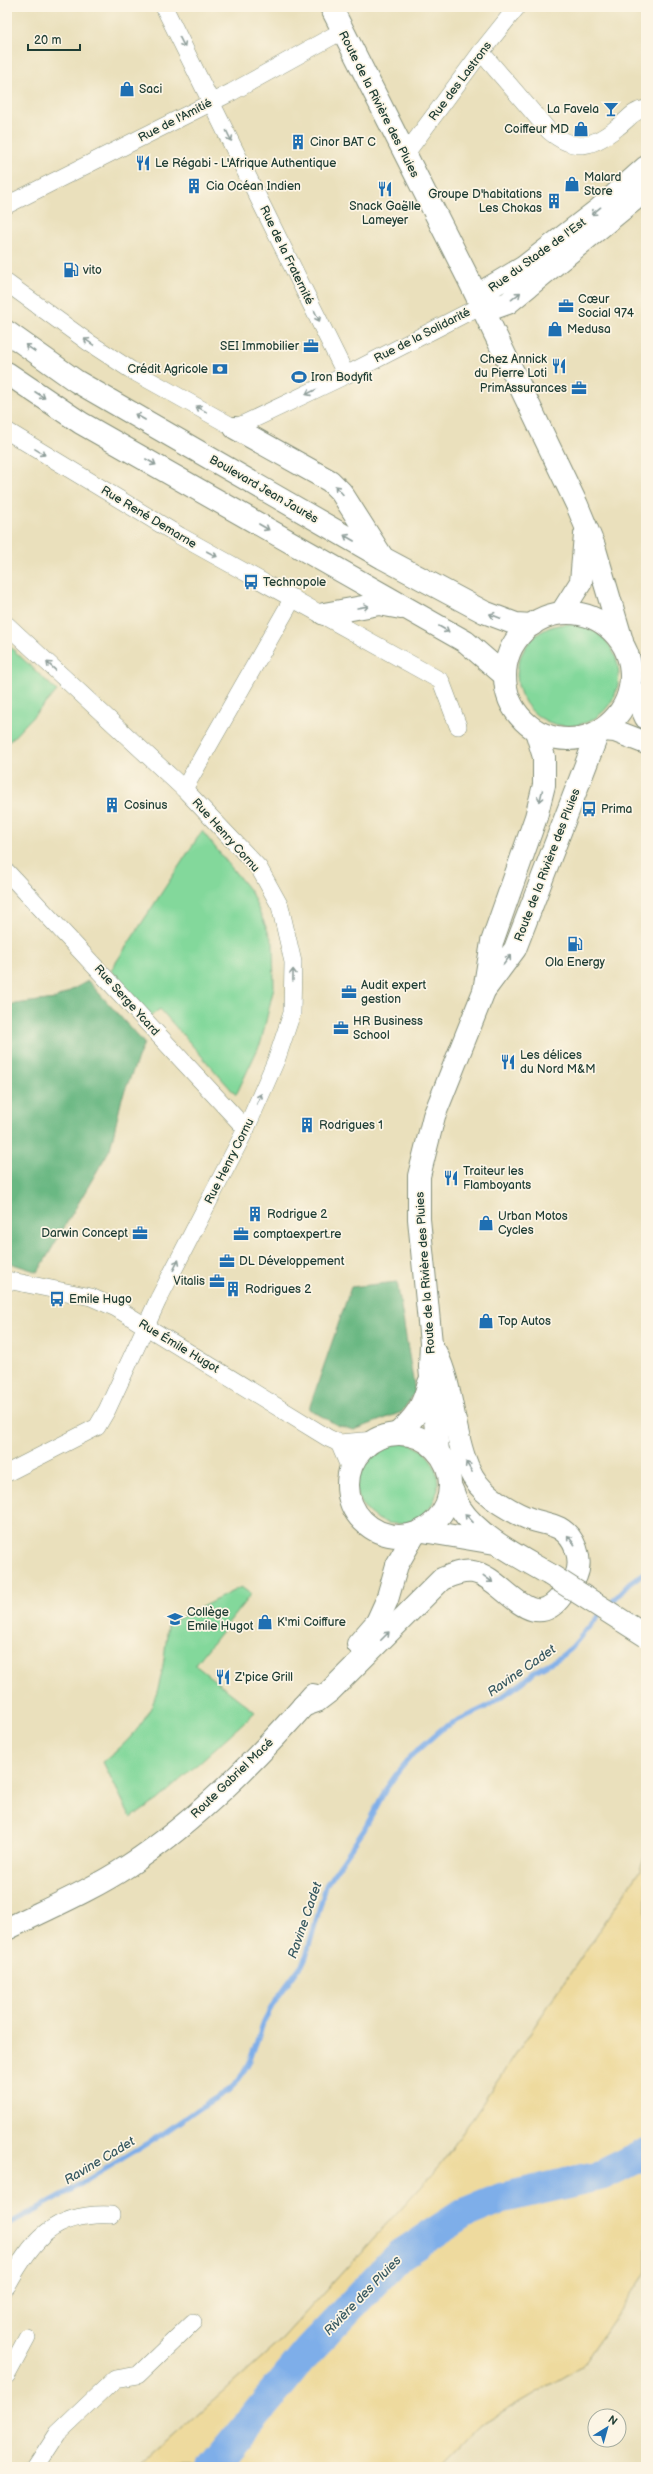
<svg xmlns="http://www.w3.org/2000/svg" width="653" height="2474" font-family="'Balsamiq Sans',sans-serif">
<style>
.green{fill:#83d89b;stroke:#518a68}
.forest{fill:#6ab883;stroke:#447a5c}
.sand{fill:#eeda9e;stroke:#868c69}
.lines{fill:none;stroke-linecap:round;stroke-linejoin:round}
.stream{stroke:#7eaee9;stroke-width:5}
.river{stroke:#7eaee9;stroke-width:31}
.minor-casing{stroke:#848e78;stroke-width:18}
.tertiary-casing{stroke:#848e78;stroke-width:24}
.secondary-casing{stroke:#848e78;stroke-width:24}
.primary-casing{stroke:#848e78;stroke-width:24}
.minor{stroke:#fff;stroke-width:17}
.tertiary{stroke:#fff;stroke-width:22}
.secondary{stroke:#fff;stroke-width:22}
.primary{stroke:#fff;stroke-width:22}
.secondary-bridge-casing{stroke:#848e78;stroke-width:24;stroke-linecap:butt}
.secondary-bridge{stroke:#fff;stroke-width:22}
.oneway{stroke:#8f9e9a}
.labels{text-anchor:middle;stroke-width:3.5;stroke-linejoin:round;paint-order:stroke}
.street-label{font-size:12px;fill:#1f3d34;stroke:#fcf5e5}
.poi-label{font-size:12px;fill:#1f3d34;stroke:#fcf5e5;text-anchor:start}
.water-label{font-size:13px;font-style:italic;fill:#375961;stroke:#fcf5e5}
</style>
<rect width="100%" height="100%" fill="#fcf5e5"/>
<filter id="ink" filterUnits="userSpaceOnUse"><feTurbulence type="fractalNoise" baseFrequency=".025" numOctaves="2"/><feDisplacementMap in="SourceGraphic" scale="8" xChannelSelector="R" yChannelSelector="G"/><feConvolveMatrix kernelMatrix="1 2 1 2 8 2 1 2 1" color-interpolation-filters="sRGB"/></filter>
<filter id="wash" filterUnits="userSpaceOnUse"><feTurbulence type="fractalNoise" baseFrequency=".012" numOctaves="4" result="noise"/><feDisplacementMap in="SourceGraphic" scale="16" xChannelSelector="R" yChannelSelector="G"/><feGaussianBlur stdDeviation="0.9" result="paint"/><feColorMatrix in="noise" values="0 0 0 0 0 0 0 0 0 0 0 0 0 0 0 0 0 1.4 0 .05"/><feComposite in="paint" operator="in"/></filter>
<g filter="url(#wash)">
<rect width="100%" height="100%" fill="#eae0bc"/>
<g class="green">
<circle cx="568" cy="675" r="51"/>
<path d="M7,644L57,691L7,744Z"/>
<path d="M202,831L251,892L273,943L274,987L261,1042L236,1095L160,1009L151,1016L111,970Z"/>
<circle cx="397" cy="1483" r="41"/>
<path d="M241,1587L251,1594L195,1665L255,1712L158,1800L131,1818L103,1762C158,1719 161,1690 168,1624Z"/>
</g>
<g class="forest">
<path d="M88,981L144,1043L122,1098L110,1149L38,1272L7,1262V1005L55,999Z"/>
<path d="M397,1282L415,1392L402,1412L354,1430L337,1425L309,1409L351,1287Z"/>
</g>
<path class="sand" d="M646,1852V2272L582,2366L483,2424L441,2467H139L278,2343L442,2163L640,1870Z"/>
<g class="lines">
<g class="stream">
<path d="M609,1605L629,1584L646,1571"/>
<path d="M7,2225L71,2190L164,2133L196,2110L229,2090L239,2080L250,2060L264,2021L275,2001L305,1960L326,1885L364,1830L386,1789L398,1772L413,1754L444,1727L490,1705L523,1682L535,1671L559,1658L571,1648L600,1614"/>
</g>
<path class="river" d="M213,2467L308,2351L400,2255L463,2214L502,2198L602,2175L646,2153"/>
</g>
</g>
<g filter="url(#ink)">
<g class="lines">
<g class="minor-casing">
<g id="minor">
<path d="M164,7L346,375"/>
<path d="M481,52L549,131C575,153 593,147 618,127C629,119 632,111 646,109"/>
<path d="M404,156L481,52L517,7"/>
<path d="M7,205L232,92L342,31"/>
<path d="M7,283L88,342L131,370L235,428L346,375L480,306"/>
<path d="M7,431L180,536L441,681L458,726"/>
<path d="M7,625L184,789L259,868L280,906L293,962L292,1013L277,1058L246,1129L158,1300L107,1410L97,1427L7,1473"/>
<path d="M184,789L293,598"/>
<path d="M7,872L246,1129"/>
<path d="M7,1280L91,1297L116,1308L328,1438L339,1443L375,1440"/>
<path d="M339,1443L350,1469"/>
<path d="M7,2286C32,2240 54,2212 111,2215"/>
<path d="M7,2375L27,2338"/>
<path d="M36,2467L58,2433L115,2379L138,2375L193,2322"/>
</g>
</g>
<g class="tertiary-casing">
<path id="tertiary" d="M646,167L599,209L524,267L487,289L480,306L494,308L508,303L646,190"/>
</g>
<g class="secondary-casing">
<g id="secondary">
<path d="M331,7L468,278L577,505L594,546L622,641"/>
<path d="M562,612L581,582L585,535"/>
<path d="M486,988L515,949L598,733"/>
<circle cx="399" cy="1485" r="51"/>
<path d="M397,1434C416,1417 422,1408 429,1383"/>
<path d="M438,1452L430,1367L431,1343L419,1219V1176L434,1116L484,991L492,942L536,817L544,785V757L536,731"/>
<path d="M450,1486C454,1493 456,1502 460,1508C479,1537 520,1557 549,1574"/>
<path d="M423,1531L495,1543"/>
<path d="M358,1644L377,1622L387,1600L397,1565L414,1535"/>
<path d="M303,1706L317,1701L330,1691L442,1579C452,1575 462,1570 473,1572C504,1577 531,1638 562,1595C566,1589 573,1582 576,1576C583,1559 575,1537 559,1528C549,1523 536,1522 525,1517C509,1510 497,1503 484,1491C452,1461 457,1393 436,1353"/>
<path d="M7,1929C47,1909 90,1891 128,1866C198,1820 258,1758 313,1695"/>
</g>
</g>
<g class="primary-casing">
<g id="primary">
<path d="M7,332L76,381L383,558L484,612L516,624L532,625"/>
<path d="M7,373L81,423L466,642L503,674"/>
<path d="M235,428L330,481L341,492L381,555"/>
<circle cx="568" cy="676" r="63"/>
<path d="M324,614L379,604L401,608"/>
<path d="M632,687L646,718"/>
<path d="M603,730L615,731L646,743"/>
</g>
</g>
<use href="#minor" class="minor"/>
<use href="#tertiary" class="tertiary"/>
<use href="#secondary" class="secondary"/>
<use href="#primary" class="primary"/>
<g class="secondary-bridge-casing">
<path id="secondary-bridge" d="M549,1574L646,1636"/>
</g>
<use href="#secondary-bridge" class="secondary-bridge"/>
</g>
<defs><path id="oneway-shaft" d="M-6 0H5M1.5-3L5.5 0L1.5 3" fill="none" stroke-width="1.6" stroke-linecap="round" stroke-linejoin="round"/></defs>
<g class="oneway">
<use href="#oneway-shaft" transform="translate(182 42) rotate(63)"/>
<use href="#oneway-shaft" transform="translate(229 136) rotate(64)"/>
<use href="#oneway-shaft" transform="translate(596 211) rotate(141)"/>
<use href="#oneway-shaft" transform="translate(516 296) rotate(-39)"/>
<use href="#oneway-shaft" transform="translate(317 316) rotate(64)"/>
<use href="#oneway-shaft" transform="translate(89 342) rotate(-146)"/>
<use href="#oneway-shaft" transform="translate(30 348) rotate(-145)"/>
<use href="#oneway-shaft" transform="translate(311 392) rotate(154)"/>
<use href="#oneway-shaft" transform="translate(40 395) rotate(33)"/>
<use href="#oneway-shaft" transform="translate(201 409) rotate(-151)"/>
<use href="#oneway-shaft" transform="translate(140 417) rotate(-150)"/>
<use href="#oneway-shaft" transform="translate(40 452) rotate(31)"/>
<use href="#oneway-shaft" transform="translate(151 462) rotate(30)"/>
<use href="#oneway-shaft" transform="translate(339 490) rotate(-132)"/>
<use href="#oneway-shaft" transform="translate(264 527) rotate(30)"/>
<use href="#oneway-shaft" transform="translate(349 538) rotate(-150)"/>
<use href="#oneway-shaft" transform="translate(212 554) rotate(28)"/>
<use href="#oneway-shaft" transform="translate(363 607) rotate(-10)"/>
<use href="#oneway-shaft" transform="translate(495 616) rotate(-159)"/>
<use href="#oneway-shaft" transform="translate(444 629) rotate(30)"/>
<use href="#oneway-shaft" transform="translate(51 666) rotate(-137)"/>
<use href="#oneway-shaft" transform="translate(541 796) rotate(103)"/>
<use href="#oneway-shaft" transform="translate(507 960) rotate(-53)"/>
<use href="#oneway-shaft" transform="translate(293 975) rotate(-89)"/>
<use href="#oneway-shaft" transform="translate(259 1099) rotate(-67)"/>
<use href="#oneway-shaft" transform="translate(176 1265) rotate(-63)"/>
<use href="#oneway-shaft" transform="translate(469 1467) rotate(-121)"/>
<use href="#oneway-shaft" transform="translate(469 1518) rotate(-133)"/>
<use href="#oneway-shaft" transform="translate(571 1540) rotate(-128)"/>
<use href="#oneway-shaft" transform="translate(488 1579) rotate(37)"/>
<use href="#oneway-shaft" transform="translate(385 1636) rotate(-45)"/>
</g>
</g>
<defs>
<g id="shop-bare" transform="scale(1.2)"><path d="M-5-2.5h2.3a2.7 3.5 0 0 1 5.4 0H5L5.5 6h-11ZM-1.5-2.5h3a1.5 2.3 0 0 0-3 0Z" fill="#1f6fb2" stroke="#fcf5e5" stroke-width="2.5" paint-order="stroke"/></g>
<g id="bar-bare" transform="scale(1.2)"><path d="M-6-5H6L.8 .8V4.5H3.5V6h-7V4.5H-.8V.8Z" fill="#1f6fb2" stroke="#fcf5e5" stroke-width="2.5" paint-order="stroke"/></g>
<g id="building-bare" transform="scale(1.2)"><path d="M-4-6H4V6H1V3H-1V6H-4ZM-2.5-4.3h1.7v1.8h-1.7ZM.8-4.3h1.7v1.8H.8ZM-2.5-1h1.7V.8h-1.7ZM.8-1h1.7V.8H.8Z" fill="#1f6fb2" stroke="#fcf5e5" stroke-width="2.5" paint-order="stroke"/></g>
<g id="restaurant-bare" transform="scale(1.2)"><path d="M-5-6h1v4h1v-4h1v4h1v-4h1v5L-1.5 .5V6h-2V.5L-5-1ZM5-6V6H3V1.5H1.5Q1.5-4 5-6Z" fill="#1f6fb2" stroke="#fcf5e5" stroke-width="2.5" paint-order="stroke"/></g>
<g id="fuel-bare" transform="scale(1.2)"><path d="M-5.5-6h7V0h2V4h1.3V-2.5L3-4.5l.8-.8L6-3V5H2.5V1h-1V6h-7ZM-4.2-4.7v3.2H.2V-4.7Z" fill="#1f6fb2" stroke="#fcf5e5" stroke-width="2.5" paint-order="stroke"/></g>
<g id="office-bare" transform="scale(1.2)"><path d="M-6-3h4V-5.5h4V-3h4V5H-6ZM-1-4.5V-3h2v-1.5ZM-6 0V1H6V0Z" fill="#1f6fb2" stroke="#fcf5e5" stroke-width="2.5" paint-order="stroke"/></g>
<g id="bank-bare" transform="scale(1.2)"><path d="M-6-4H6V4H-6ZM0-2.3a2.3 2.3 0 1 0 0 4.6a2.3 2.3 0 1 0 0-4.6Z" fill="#1f6fb2" stroke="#fcf5e5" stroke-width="2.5" paint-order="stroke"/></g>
<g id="stadium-bare" transform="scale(1.2)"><path d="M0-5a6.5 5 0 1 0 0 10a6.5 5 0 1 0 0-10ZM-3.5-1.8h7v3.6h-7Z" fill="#1f6fb2" stroke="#fcf5e5" stroke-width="2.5" paint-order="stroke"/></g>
<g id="bus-bare" transform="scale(1.2)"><path d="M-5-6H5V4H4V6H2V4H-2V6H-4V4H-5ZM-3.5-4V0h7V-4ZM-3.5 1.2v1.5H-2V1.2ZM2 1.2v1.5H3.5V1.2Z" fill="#1f6fb2" stroke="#fcf5e5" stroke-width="2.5" paint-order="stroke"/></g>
<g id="school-bare" transform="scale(1.2)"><path d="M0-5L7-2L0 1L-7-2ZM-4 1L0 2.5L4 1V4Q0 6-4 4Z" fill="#1f6fb2" stroke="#fcf5e5" stroke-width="2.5" paint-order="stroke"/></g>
</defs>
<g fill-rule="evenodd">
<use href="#shop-bare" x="127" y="89"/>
<use href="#bar-bare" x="611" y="109"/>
<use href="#shop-bare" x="581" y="129"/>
<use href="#building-bare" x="298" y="142"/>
<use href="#restaurant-bare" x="143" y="163"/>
<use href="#shop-bare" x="572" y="184"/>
<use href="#building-bare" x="194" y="186"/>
<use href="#restaurant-bare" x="385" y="189"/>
<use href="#building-bare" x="554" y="201"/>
<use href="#fuel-bare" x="71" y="270"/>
<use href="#office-bare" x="566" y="306"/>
<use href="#shop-bare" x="555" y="329"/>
<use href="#office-bare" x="311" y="346"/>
<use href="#restaurant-bare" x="559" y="366"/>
<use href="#bank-bare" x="220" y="369"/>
<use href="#stadium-bare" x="299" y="377"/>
<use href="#office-bare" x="579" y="388"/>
<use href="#bus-bare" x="251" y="582"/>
<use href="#building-bare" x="112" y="805"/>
<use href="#bus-bare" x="589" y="809"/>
<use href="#fuel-bare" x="575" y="944"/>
<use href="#office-bare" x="349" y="992"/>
<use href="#office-bare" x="341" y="1028"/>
<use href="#restaurant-bare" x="508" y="1062"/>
<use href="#building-bare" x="307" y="1125"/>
<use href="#restaurant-bare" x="451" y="1178"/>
<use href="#building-bare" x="255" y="1214"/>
<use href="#shop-bare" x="486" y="1223"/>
<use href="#office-bare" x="140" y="1233"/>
<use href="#office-bare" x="241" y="1234"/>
<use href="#office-bare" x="227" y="1261"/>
<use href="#office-bare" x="217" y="1281"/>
<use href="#building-bare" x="233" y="1289"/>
<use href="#bus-bare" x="57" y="1299"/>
<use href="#shop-bare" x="486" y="1321"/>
<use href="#school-bare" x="175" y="1619"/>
<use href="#shop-bare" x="265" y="1622"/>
<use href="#restaurant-bare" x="223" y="1677"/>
</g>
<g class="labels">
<g class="street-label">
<text transform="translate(460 81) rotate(-53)" y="4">Rue des Lastrons</text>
<text transform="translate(379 104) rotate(63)" y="4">Route de la Rivière des Pluies</text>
<text transform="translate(175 120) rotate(-27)" y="4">Rue de l'Amitié</text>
<text transform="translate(287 255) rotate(64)" y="4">Rue de la Fraternité</text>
<text transform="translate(537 255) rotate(-36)" y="4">Rue du Stade de l'Est</text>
<text transform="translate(422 335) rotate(-27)" y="4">Rue de la Solidarité</text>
<text transform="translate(264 489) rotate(30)" y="4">Boulevard Jean Jaurès</text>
<text transform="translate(149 517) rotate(31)" y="4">Rue René Demarne</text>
<text transform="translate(226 835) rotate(48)" y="4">Rue Henry Cornu</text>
<text transform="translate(547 865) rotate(-69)" y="4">Route de la Rivière des Pluies</text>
<text transform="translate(127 1000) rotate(48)" y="4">Rue Serge Ycard</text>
<text transform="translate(229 1161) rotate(-63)" y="4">Rue Henry Cornu</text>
<text transform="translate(425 1273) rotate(-94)" y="4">Route de la Rivière des Pluies</text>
<text transform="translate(179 1346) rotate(31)" y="4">Rue Émile Hugot</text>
<text transform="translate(232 1778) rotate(-44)" y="4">Route Gabriel Macé</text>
</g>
<g class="poi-label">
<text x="139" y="93">Saci</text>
<text x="599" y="113" text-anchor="end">La Favela</text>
<text x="569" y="133" text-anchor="end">Coiffeur MD</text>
<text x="310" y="146">Cinor BAT C</text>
<text x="155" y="167">Le Régabi - L'Afrique Authentique</text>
<text x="584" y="181">Malard<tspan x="584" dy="14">Store</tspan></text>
<text x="206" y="190">Cia Océan Indien</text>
<text x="542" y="198" text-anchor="end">Groupe D'habitations<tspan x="542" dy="14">Les Chokas</tspan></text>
<text x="385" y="210" text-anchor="middle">Snack Gaëlle<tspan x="385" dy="14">Lameyer</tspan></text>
<text x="83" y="274">vito</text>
<text x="578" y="303">Cœur<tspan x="578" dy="14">Social 974</tspan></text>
<text x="567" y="333">Medusa</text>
<text x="299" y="350" text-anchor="end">SEI Immobilier</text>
<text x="547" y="363" text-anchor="end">Chez Annick<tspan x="547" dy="14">du Pierre Loti</tspan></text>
<text x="208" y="373" text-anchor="end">Crédit Agricole</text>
<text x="311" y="381">Iron Bodyfit</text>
<text x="567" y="392" text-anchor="end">PrimAssurances</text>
<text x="263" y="586">Technopole</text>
<text x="124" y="809">Cosinus</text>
<text x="601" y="813">Prima</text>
<text x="575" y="966" text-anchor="middle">Ola Energy</text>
<text x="361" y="989">Audit expert<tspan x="361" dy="14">gestion</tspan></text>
<text x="353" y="1025">HR Business<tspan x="353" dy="14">School</tspan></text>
<text x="520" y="1059">Les délices<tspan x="520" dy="14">du Nord M&amp;M</tspan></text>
<text x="319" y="1129">Rodrigues 1</text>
<text x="463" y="1175">Traiteur les<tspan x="463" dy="14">Flamboyants</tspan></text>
<text x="267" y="1218">Rodrigue 2</text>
<text x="498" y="1220">Urban Motos<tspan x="498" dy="14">Cycles</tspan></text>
<text x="128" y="1237" text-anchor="end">Darwin Concept</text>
<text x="253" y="1238">comptaexpert.re</text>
<text x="239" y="1265">DL Développement</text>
<text x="205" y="1285" text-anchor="end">Vitalis</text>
<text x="245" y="1293">Rodrigues 2</text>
<text x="69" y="1303">Emile Hugo</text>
<text x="498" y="1325">Top Autos</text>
<text x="187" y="1616">Collège<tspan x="187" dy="14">Emile Hugot</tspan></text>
<text x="277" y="1626">K'mi Coiffure</text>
<text x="235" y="1681">Z'pice Grill</text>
</g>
<g class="water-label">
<text transform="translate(521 1670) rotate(-35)" y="5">Ravine Cadet</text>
<text transform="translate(304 1920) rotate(-71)" y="5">Ravine Cadet</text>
<text transform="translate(99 2160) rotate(-31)" y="5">Ravine Cadet</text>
<text transform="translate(362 2295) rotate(-46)" y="5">Rivière des Pluies</text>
</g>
</g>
<rect width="653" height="2474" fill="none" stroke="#fcf5e5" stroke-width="24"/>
<g transform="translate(607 2428) rotate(37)"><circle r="19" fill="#fcf5e5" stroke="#a4ab9e"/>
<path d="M0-3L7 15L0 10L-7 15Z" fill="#1f6fb2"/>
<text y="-6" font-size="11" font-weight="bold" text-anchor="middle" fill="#1f3d34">N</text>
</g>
<path d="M28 44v6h52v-6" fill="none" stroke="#1f3d34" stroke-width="2"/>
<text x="34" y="44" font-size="12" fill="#1f3d34" stroke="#fcf5e5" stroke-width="3" paint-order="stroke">20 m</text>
</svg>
